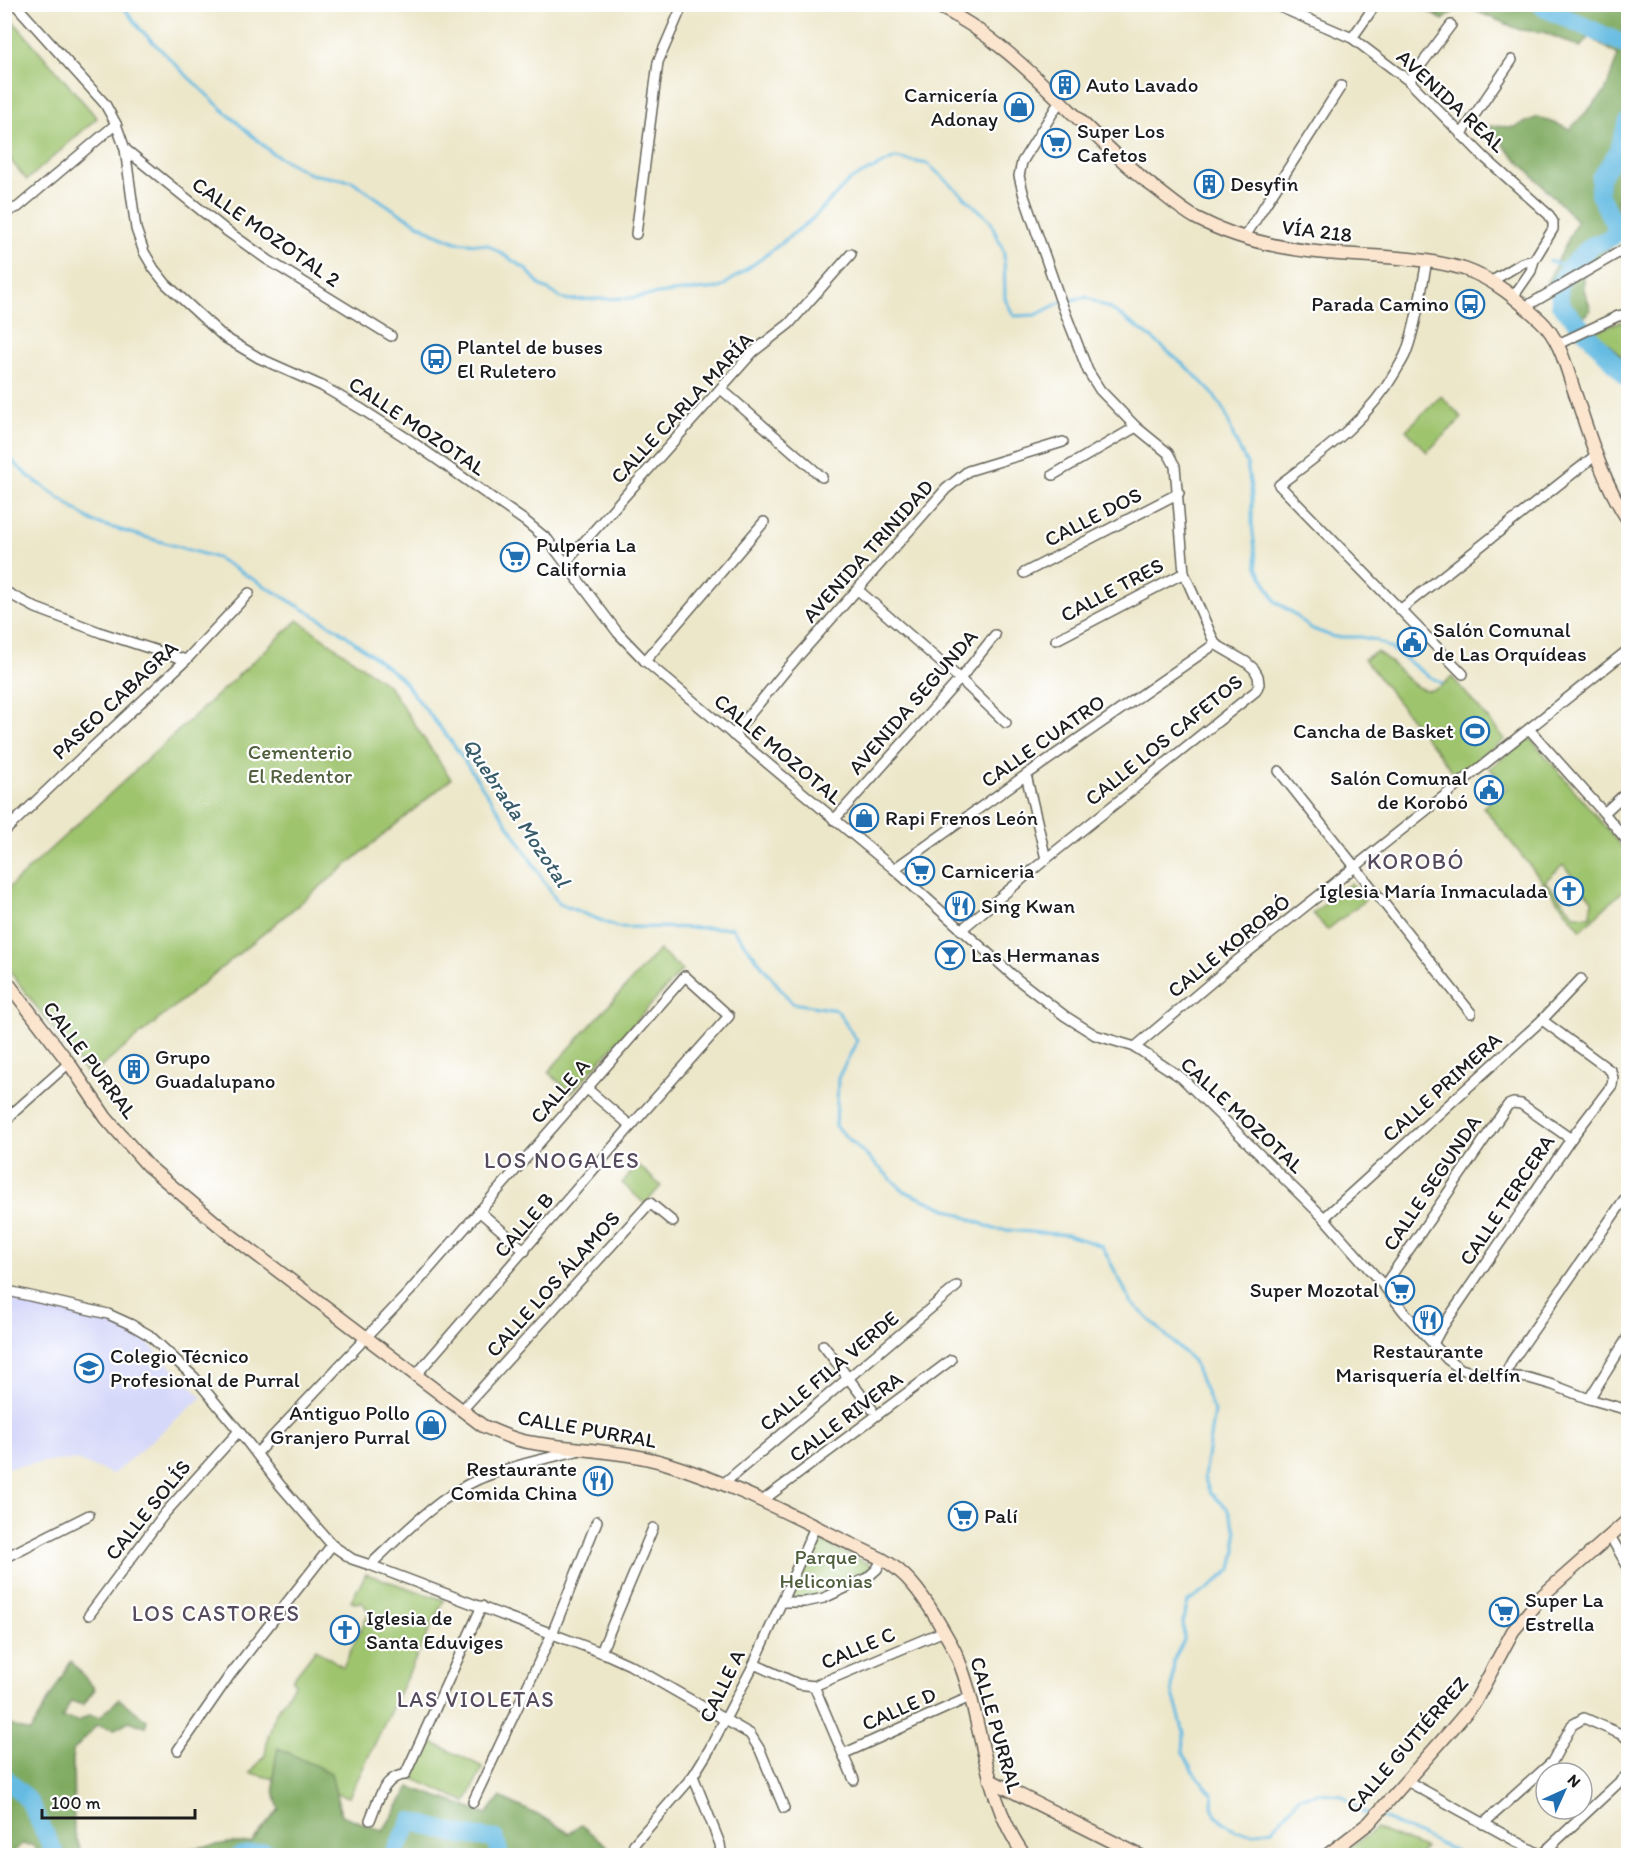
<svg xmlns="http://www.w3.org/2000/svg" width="1633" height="1860" font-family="Itim,sans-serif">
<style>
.built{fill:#d5d8f9}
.green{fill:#9fc46e;stroke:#5e7045;stroke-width:1.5;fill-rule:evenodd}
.forest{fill:#7faa61;stroke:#4e633e;stroke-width:1.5}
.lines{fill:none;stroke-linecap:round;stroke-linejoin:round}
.stream{stroke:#65bbe2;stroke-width:3}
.river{stroke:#65bbe2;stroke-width:18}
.street-casing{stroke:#656359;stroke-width:12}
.secondary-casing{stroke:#656359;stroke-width:15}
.street{stroke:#fff;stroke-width:9}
.secondary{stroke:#fce5cf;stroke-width:12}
.labels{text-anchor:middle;stroke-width:4.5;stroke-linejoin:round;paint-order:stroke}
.poi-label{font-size:21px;fill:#1c1c1c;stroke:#fff;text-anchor:start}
.street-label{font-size:21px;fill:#1c1c1c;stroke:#fff}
.park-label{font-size:21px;fill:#505f3d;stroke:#fff}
.water-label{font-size:22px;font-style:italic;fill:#395c6b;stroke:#fff}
.neighbourhood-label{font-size:22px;letter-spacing:1.5px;fill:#564b5d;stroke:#fff}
</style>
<rect width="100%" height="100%" fill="#fff"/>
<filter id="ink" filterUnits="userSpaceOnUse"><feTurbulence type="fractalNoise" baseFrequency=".0167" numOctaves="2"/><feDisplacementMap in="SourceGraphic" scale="12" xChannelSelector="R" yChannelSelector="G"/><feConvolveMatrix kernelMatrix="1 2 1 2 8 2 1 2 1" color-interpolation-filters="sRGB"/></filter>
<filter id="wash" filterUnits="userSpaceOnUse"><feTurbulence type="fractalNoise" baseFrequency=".008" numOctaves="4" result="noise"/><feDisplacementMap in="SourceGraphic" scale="24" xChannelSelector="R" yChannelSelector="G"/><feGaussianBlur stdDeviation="1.35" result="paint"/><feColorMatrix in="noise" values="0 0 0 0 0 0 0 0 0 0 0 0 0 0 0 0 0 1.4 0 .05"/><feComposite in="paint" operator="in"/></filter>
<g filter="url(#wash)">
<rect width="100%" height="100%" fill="#ede7ca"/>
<path class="built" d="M5,1295L41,1303L114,1324L144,1339L202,1397L113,1474L76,1460L44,1462L5,1468Z"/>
<g class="green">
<path d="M7,14L97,118L27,180L5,154L4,17Z"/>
<path d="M1628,319V369L1592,332Z"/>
<path d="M1441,396L1462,418L1427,452L1406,430Z"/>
<path d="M298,620L389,686L451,779L89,1077L5,965V891Z"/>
<path d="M1376,652C1395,659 1411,694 1433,690C1440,688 1447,681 1452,677L1505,739L1457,777L1364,659Z"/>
<path d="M1529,739L1533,741L1628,854V886L1581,930L1483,807L1507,788L1490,768L1524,740ZM1563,865L1592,900L1591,916L1575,915L1545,881Z"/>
<path d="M1351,883L1365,900L1327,930L1313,913Z"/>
<path d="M659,950L682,970L571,1093L548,1072Z"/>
<path d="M638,1165L661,1186L645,1204L622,1183Z"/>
<path d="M816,1539L871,1565L863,1576L829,1591L805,1600L789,1598Z"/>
<path d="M366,1574L444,1600L349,1797L250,1773L265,1756L267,1741L275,1714L295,1683L292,1680L316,1649L343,1667L369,1612L362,1602L354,1603L351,1601Z"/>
<path d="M427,1740L483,1767L466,1802L409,1777Z"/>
<path d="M1376,1829L1425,1848L1419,1855H1340Z"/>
</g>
<g class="forest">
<path d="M1418,5H1628V181L1617,202L1625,228L1620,239L1584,271V289L1591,310L1572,326L1547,283L1577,221L1507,149L1489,126L1515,127L1538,117L1570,129L1605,92L1618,55L1590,37L1580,47L1543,32L1520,30L1462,5L1443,20Z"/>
<path d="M1598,334L1628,362V382L1607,358L1583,339Z"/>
<path d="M71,1661L95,1689L83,1705L71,1701L62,1718L79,1721L89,1715L100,1717L119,1699L147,1720L145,1727L129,1721L115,1729L97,1725L73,1751L74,1830L82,1855H41L32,1845L22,1844L10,1855H5V1723L30,1732Z"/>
<path d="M278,1748L331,1773L341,1815L383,1831L410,1787L487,1814L500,1797L544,1818L569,1833L581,1825L618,1855L308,1856L299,1849L288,1854L226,1856L222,1852L213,1855H148L229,1843H251L279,1809C271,1788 273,1770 278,1748Z"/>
</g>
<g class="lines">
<g class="stream">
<path d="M121,4L140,29L182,71L222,109L272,153L310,174L352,181L396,211L434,233L456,242L488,245L526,269L540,285L565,300L631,298L672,292L720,288L761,259L812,219L850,180L895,158L928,164L990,220L1004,252L1005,299L1014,316L1036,315L1061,302L1086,297L1116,312L1152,338L1192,372L1214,395L1225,412L1235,440L1247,464L1252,495V524L1257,567L1276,602L1293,613L1310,628L1334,637H1361L1375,640L1392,649L1428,676L1442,683"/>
<path d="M1549,261L1569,267"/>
<path d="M4,453L27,475L93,522L217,558L339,630L400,677L453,744L511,829L558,903L617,927L732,928L792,1003L837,1010L857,1041L838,1078L836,1127L904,1191L994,1229L1068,1235L1102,1246L1131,1302L1193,1361L1214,1411L1204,1477L1210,1493L1227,1508L1236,1531V1551L1232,1569L1209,1588L1188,1602L1183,1621L1184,1640L1174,1659L1172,1690L1184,1733L1183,1752L1192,1770L1213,1795L1212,1806L1216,1816L1236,1831L1253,1833L1272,1829L1300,1797L1318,1793L1341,1795L1363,1812L1371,1814"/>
<path d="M1381,1817L1466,1856"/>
</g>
<g class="river">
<path d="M1541,4L1544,8L1628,46"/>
<path d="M1628,121L1617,153L1600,178L1599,194L1616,228L1613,237L1591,246L1569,267L1559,285L1560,304L1628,378"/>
<path d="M4,1776L29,1801L56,1856"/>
<path d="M239,1856L265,1852L274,1856"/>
<path d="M393,1856L411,1821L456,1834L496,1839L500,1856"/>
</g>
</g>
</g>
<g filter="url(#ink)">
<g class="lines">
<g class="street-casing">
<g id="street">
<path d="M15,4L105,104L116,124L125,149L136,229L144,252L154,269L166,284L224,337L259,358L322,386L363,410L408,439L525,521L548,540L618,633L645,661L894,869L1017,979L1065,1016L1095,1035L1135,1047L1182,1078L1324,1218L1384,1286L1405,1313L1447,1359L1461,1369L1478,1374L1529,1378L1553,1385L1589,1399L1628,1410"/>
<path d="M1273,4L1352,38L1409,81L1484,157L1549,215L1553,222V229L1534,260L1531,271L1513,297"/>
<path d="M1352,38L1376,4"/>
<path d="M1409,81L1451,25"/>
<path d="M1461,135L1512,60"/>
<path d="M125,149L227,231L268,260L391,336"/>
<path d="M4,210L8,211L18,207L116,124"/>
<path d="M636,234L658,62L683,4"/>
<path d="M1244,238L1341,86"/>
<path d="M1427,261C1421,291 1417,322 1407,350C1405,357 1400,364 1396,371C1369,419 1323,452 1279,485L1463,674"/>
<path d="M1492,281L1522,263L1534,260"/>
<path d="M1525,307L1628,247"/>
<path d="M1558,344L1618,316L1628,314"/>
<path d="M721,389L822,477"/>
<path d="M1053,475L1136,427"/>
<path d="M566,562L753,352L789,324L851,254"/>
<path d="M1024,573L1179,493"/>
<path d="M858,590L960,679L1006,723"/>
<path d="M4,591L36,608L102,633L186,660"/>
<path d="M1401,609L1596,455"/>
<path d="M1056,640L1184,573"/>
<path d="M645,661L764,522"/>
<path d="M1529,729L1604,813L1628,842"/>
<path d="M733,735L787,669L946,489L968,471L1063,442"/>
<path d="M1279,771L1471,1013"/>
<path d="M1026,775L1046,859"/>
<path d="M1604,813L1628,791"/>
<path d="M834,820L960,679L995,635"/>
<path d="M4,832L64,774L186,660L249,593"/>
<path d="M894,869L1026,775L1215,644"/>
<path d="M961,930L1046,859L1256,691L1259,684L1258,676L1254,669L1246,662L1215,644L1184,573L1175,466L1168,453L1136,427L1100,390L1088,371L1061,302L1024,196L1019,176L1022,162L1060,101"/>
<path d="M1135,1047L1239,959L1628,650"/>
<path d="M586,1088L631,1126"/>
<path d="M4,1124L14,1112L69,1063"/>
<path d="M479,1211L525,1251"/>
<path d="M1324,1218L1542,1020L1581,979"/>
<path d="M1384,1286L1508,1105L1513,1103L1521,1104L1571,1139"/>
<path d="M4,1290L108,1314L130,1324L149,1335L195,1378L239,1431L280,1485L332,1545L352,1559L370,1565C403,1534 437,1498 479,1479C510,1466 544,1459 577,1451"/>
<path d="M1433,1344L1441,1329L1571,1139L1612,1085L1613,1078L1611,1071L1542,1020"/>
<path d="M823,1345L872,1409"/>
<path d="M1504,1376L1512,1361L1628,1194"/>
<path d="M1589,1399L1628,1337"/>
<path d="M462,1410L650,1203L673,1222"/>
<path d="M257,1453L409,1292L685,976L729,1016L631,1126L416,1375"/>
<path d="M723,1484L957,1286"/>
<path d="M762,1501L951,1360"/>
<path d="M1610,1536L1628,1567"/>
<path d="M4,1558L89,1515"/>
<path d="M370,1565L608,1655L630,1665L750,1734L760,1750L784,1808"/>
<path d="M782,1602H805L824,1598L867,1578L877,1569L882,1559"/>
<path d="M89,1615L165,1513L239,1431"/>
<path d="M601,1652L653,1528"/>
<path d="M754,1664L798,1684L814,1686L944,1631"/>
<path d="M814,1686L854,1780"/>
<path d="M178,1750L230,1675L332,1545"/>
<path d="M843,1754L970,1697"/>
<path d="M693,1776L720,1844L721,1851L715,1856"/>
<path d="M1407,1781L1541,1855L1628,1774"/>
<path d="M473,1802L552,1634L597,1521"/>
<path d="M370,1820C377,1803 384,1775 405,1775L482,1606"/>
<path d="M1483,1824L1552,1762L1572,1725L1584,1718L1623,1735L1628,1740"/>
<path d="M632,1856L634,1844L693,1776L709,1750L754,1664L815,1527"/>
</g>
</g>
<g class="secondary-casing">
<g id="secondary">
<path d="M934,4C1020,45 1077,127 1151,185C1166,196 1180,209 1196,218C1236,239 1281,249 1326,253C1372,257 1420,256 1464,269C1494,279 1518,300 1541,321C1561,340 1567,371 1576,396C1590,438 1603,482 1628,520"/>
<path d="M4,978L69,1063L106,1118L148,1166L228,1233L483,1426C499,1433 517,1441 534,1443C577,1450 624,1451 665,1463C741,1486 811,1526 882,1559C906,1572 921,1593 935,1616C942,1629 951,1642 957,1656C984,1721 982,1797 1025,1856"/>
<path d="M990,1780L1141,1856"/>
<path d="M1326,1856L1369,1823L1453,1728L1475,1702L1513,1631L1543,1595L1628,1520"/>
</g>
</g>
<use href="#street" class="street"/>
<use href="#secondary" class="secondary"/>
</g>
</g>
<defs>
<g id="building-ring" transform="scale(1.5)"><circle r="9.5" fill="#fff" stroke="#1f6fb2" stroke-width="1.5"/><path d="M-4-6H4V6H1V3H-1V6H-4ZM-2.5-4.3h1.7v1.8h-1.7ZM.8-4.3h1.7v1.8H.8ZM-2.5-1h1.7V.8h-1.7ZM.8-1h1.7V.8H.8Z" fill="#1f6fb2"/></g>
<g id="shop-ring" transform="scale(1.5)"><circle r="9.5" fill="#fff" stroke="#1f6fb2" stroke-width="1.5"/><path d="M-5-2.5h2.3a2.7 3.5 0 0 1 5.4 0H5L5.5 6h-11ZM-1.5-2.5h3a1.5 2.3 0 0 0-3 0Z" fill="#1f6fb2"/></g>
<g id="supermarket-ring" transform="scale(1.5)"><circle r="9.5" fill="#fff" stroke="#1f6fb2" stroke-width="1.5"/><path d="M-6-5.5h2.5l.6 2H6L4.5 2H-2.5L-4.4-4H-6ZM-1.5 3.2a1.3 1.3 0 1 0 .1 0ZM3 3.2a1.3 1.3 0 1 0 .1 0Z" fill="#1f6fb2"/></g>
<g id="bus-ring" transform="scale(1.5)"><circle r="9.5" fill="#fff" stroke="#1f6fb2" stroke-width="1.5"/><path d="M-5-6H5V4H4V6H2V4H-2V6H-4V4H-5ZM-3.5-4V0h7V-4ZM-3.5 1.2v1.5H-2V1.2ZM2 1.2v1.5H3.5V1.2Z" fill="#1f6fb2"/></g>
<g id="civic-ring" transform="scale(1.5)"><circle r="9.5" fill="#fff" stroke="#1f6fb2" stroke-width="1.5"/><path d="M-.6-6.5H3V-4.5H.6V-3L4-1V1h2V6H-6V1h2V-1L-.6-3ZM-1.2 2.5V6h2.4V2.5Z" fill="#1f6fb2"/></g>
<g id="stadium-ring" transform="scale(1.5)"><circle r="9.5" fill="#fff" stroke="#1f6fb2" stroke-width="1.5"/><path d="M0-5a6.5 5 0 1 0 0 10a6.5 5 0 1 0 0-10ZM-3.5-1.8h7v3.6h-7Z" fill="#1f6fb2"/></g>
<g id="church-ring" transform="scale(1.5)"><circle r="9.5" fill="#fff" stroke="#1f6fb2" stroke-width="1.5"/><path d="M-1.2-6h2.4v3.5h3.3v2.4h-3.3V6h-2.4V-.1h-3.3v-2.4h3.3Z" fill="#1f6fb2"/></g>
<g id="restaurant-ring" transform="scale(1.5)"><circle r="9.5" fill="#fff" stroke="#1f6fb2" stroke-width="1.5"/><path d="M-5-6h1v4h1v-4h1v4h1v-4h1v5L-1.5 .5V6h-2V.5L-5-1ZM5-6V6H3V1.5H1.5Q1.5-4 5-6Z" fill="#1f6fb2"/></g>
<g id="bar-ring" transform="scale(1.5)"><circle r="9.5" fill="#fff" stroke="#1f6fb2" stroke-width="1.5"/><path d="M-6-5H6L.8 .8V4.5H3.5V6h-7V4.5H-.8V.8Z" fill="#1f6fb2"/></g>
<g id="school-ring" transform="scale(1.5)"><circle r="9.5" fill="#fff" stroke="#1f6fb2" stroke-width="1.5"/><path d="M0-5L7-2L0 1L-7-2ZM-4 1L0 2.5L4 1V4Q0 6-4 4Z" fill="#1f6fb2"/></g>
</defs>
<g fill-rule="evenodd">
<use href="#building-ring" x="1065" y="85"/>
<use href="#shop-ring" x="1019" y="107"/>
<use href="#supermarket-ring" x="1056" y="143"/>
<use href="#building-ring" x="1209" y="184"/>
<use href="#bus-ring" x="1470" y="304"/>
<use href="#bus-ring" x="436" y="359"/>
<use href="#supermarket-ring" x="515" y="557"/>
<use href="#civic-ring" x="1412" y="642"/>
<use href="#stadium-ring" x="1475" y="731"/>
<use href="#civic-ring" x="1489" y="790"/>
<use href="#shop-ring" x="864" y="818"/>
<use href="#supermarket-ring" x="920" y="871"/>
<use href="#church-ring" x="1569" y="891"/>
<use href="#restaurant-ring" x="960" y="906"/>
<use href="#bar-ring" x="950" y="955"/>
<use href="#building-ring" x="134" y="1069"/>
<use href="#supermarket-ring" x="1400" y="1290"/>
<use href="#restaurant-ring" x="1428" y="1320"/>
<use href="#school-ring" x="89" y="1368"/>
<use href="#shop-ring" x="431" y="1425"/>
<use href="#restaurant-ring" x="598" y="1481"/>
<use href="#supermarket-ring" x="963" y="1516"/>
<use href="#supermarket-ring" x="1504" y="1612"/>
<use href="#church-ring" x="345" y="1630"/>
</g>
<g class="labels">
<g class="poi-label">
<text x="1086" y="92">Auto Lavado</text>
<text x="998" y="102" text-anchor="end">Carnicería<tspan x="998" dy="24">Adonay</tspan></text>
<text x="1077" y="138">Super Los<tspan x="1077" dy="24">Cafetos</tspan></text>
<text x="1230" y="191">Desyfin</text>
<text x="1449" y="311" text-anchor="end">Parada Camino</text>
<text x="457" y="354">Plantel de buses<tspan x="457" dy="24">El Ruletero</tspan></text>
<text x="536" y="552">Pulperia La<tspan x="536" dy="24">California</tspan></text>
<text x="1433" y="637">Salón Comunal<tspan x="1433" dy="24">de Las Orquídeas</tspan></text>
<text x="1454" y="738" text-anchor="end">Cancha de Basket</text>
<text x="1468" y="785" text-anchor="end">Salón Comunal<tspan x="1468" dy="24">de Korobó</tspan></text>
<text x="885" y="825">Rapi Frenos León</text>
<text x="941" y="878">Carniceria</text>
<text x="1548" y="898" text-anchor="end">Iglesia María Inmaculada</text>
<text x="981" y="913">Sing Kwan</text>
<text x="971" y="962">Las Hermanas</text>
<text x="155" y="1064">Grupo<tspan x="155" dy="24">Guadalupano</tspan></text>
<text x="1379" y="1297" text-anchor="end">Super Mozotal</text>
<text x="1428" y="1358" text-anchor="middle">Restaurante<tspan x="1428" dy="24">Marisquería el delfín</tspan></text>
<text x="110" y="1363">Colegio Técnico<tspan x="110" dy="24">Profesional de Purral</tspan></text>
<text x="410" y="1420" text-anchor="end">Antiguo Pollo<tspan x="410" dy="24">Granjero Purral</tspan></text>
<text x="577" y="1476" text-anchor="end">Restaurante<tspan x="577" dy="24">Comida China</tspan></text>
<text x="984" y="1523">Palí</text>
<text x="1525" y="1607">Super La<tspan x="1525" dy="24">Estrella</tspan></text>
<text x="366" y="1625">Iglesia de<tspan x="366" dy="24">Santa Eduviges</tspan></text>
</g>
<g class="street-label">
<text transform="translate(1451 101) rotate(43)" y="7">AVENIDA REAL</text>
<text transform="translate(1317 231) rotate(7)" y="7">VÍA 218</text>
<text transform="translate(266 232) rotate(35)" y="7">CALLE MOZOTAL 2</text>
<text transform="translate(682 408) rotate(-47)" y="7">CALLE CARLA MARÍA</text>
<text transform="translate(417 426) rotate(34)" y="7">CALLE MOZOTAL</text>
<text transform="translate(1093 517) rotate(-27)" y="7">CALLE DOS</text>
<text transform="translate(868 551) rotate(-48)" y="7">AVENIDA TRINIDAD</text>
<text transform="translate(1112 590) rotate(-28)" y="7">CALLE TRES</text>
<text transform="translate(115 700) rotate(-43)" y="7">PASEO CABAGRA</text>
<text transform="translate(913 702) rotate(-49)" y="7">AVENIDA SEGUNDA</text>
<text transform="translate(1164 740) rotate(-39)" y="7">CALLE LOS CAFETOS</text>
<text transform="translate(1043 741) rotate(-35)" y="7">CALLE CUATRO</text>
<text transform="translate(778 749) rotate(40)" y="7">CALLE MOZOTAL</text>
<text transform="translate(1229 946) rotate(-39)" y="7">CALLE KOROBÓ</text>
<text transform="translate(90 1060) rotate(53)" y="7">CALLE PURRAL</text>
<text transform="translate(1442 1087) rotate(-42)" y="7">CALLE PRIMERA</text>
<text transform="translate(560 1091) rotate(-49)" y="7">CALLE A</text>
<text transform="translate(1242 1115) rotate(43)" y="7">CALLE MOZOTAL</text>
<text transform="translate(1432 1183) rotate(-56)" y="7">CALLE SEGUNDA</text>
<text transform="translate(1507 1200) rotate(-56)" y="7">CALLE TERCERA</text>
<text transform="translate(524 1225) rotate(-49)" y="7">CALLE B</text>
<text transform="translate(553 1284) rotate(-48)" y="7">CALLE LOS ÁLAMOS</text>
<text transform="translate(829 1371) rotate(-40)" y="7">CALLE FILA VERDE</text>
<text transform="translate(846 1417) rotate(-37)" y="7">CALLE RIVERA</text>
<text transform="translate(587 1429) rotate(10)" y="7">CALLE PURRAL</text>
<text transform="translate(148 1510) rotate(-51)" y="7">CALLE SOLÍS</text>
<text transform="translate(858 1648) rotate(-23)" y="7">CALLE C</text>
<text transform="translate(722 1686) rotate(-64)" y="7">CALLE A</text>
<text transform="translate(899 1709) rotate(-24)" y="7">CALLE D</text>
<text transform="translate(996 1725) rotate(74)" y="7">CALLE PURRAL</text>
<text transform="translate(1407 1745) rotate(-49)" y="7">CALLE GUTIÉRREZ</text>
</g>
<g class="park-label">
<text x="300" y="759">Cementerio<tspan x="300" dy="24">El Redentor</tspan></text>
<text x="826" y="1564">Parque<tspan x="826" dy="24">Heliconias</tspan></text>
</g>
<g class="water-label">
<text transform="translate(517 812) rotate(56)" y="8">Quebrada Mozotal</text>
</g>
<g class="neighbourhood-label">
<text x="1416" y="869">KOROBÓ</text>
<text x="562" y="1168">LOS NOGALES</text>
<text x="216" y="1621">LOS CASTORES</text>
<text x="476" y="1707">LAS VIOLETAS</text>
</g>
</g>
<rect width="1633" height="1860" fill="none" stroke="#fff" stroke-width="24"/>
<g transform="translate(1564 1791) rotate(45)"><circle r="28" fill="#ffffff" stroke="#a4a4a4" stroke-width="1.5"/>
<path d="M0-4.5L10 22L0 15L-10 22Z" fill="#1f6fb2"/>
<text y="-9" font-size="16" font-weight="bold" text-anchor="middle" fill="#1c1c1c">N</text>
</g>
<path d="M42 1809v9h153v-9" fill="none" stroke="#1c1c1c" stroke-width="3"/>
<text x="51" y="1809" font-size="18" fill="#1c1c1c" stroke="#ffffff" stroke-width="4.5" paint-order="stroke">100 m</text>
</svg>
